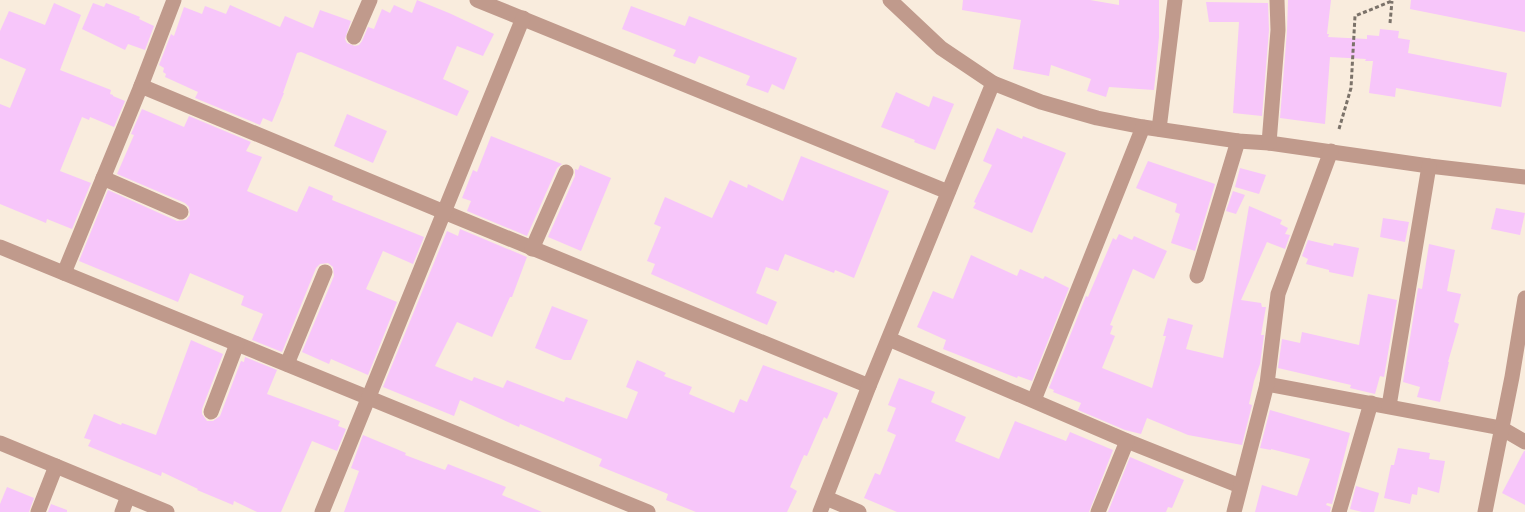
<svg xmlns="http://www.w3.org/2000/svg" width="1525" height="512" font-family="'Libre Baskerville',serif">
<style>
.building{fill:#f7c6fa}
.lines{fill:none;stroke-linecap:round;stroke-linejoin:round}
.path{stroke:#7b7269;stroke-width:3;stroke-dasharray:4 2.5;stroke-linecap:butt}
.minor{stroke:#c09a8c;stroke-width:15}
</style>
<rect width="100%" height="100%" fill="#f9ecdd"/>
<g class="building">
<path d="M417,0L449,13L494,34L483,56L457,46L443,79L469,91L457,116L301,52L297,53L283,93H284L272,122L263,118L260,125L195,98L198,92L165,77L166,74L163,72L164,68L159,65L171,34L174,36L184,7L202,14L205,6L226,14L230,5L280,27L285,16L313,28L320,10L351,21L345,39L347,43L355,46L359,45L362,41L368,27L374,29L382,9L390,13L394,5L412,13Z"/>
<path d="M963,0H1090L1119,5V0H1159V37L1154,90L1109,87L1106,97L1087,91L1091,79L1051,65L1049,76L1013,69L1021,20L962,10Z"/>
<path d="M1288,0H1331L1327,34H1329L1328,37L1367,39V35L1379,36L1380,29L1399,31L1398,38L1410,40L1408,53L1507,73L1501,107L1396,88L1395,97L1369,93L1373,61H1365L1366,59L1330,57L1325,124L1280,118L1287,31Z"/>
<path d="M1411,0H1525V32L1410,9Z"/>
<path d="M1206,2L1268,3L1269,30L1262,116L1233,113L1239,22H1209Z"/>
<path d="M54,3L81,15L60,70L111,90L110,94L113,95V96L125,101L114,127L90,117L89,120L82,117L60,171L91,183L72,229L47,219L46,223L0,204V104L10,108L26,69L0,58V31L9,11L45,25Z"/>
<path d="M93,3L104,7L106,3L140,17L139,19L154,26L145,50L128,44L125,50L82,29Z"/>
<path d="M631,6L685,26L689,16L797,58L784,90L772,84L768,93L746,85L750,76L699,56L695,64L673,56L676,50L622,29Z"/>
<path d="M896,92L929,107L933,96L954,104L935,150L914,142L915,140L881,127Z"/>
<path d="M142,109L184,127L189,116L251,142L246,151L262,157L247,191L297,212L309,186L333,196L332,200L424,237L413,264L383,251L366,289L397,302L368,375L331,359L329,364L302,352L334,276L333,267L328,263L320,264L316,268L282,352L252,340L263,314L241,305L244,296L190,273L178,302L79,261L108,190L177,221L186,220L190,215L189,207L185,203L117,174L134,135L131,134Z"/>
<path d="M347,114L387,131L373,163L334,146Z"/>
<path d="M997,128L1022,139L1023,136L1066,153L1032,233L973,208L976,203L974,202L992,165L983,161Z"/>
<path d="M491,136L562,164L557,168L527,236L467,211L471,201L462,198L473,170L477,172Z"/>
<path d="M801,156L889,191L854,278L835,270L834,273L785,254L778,271L766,267L756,293L777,302L767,325L651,274L655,264L647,261L661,227L654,224L665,197L712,218L730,180L747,188L748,184L783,201Z"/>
<path d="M1148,161L1215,184L1195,251L1171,243L1180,214L1175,212L1177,204L1136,188Z"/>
<path d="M580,165L611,178L581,251L548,237L575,176V169L578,170Z"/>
<path d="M1240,168L1266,175L1259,194L1235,187Z"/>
<path d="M1233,191L1245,195L1236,214L1226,211Z"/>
<path d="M1249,206L1282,220L1280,224L1288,228L1285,234L1290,235L1285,249L1267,242L1241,300L1261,303L1262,307H1266L1261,335H1264L1260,364L1254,381L1249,404L1252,405L1242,445L1188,435L1147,418L1141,434L1125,430L1078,410L1081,403L1053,392L1054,390L1049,388L1086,296L1088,297L1113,238L1116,240L1119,234L1132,240L1134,236L1167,251L1154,279L1133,269L1110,325L1113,326L1110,334L1115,336L1102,368L1152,388L1166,336H1163L1168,318L1193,325L1186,349L1223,358Z"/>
<path d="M1496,208L1525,213L1520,235L1491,229Z"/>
<path d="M1383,218L1409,222L1405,242L1380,237Z"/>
<path d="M460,229L527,257L512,297H510L492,337L457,322L435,366L472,381L474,377L503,388L507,380L564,402L566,397L627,419L638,392L626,387L637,360L666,373L664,376L692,387L689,394L734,413L740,399L747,402L763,365L838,393L827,419L824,417L807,456L804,455L790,487L797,491L787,512H696L666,500L668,494L599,466L602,459L520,424L519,427L460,400L454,416L383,387L447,231L458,236Z"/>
<path d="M1308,240L1333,246L1334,243L1359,248L1353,277L1329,272V270L1306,264L1308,259L1302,256Z"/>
<path d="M1429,244L1455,250L1447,291L1461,294L1454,322L1459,324L1448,362H1449L1440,402L1417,397L1420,387L1403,382L1418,288L1422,289Z"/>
<path d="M971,255L1017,276L1020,269L1043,279L1045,276L1069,288L1032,381L1018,376L1017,378L943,349L946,340L917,327L933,291L953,299Z"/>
<path d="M1368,294L1397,300L1384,377L1380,376L1375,394L1350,388L1351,385L1278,368L1282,339L1300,343L1302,332L1359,345Z"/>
<path d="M552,306L588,320L571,360H564L535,348Z"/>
<path d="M191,340L223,354L202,409V414L207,421H213L220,416L241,361L244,362L245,357L277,370L267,394L340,421L338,426L346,429L337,451L312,441L281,512H257L234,501L233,505L197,490L198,489L162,472L161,476L88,446L91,440L84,438L94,414L121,425L122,423L156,435Z"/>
<path d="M899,378L935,392L931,402L966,417L955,441L999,459L1015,421L1066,441L1070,432L1113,450L1089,512H897L864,498L875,473L880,475L896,435L887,431L896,408L888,405Z"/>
<path d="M1270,410L1350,433L1332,504L1327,503L1326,505L1331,507L1330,512H1255L1262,485L1297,496L1310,459L1271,449V450L1260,448Z"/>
<path d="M363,435L406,453L405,455L445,470L448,464L506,487L502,495L542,512H344L359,471L351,468Z"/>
<path d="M1398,448L1430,453L1429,459L1445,461L1439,493L1418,487L1417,495L1412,494L1410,504L1384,498L1391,465H1394Z"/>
<path d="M1524,451H1525V505L1502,493Z"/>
<path d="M1130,457L1184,480L1172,508L1168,507L1166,512H1108Z"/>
<path d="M1356,486L1379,493L1374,512H1362L1350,509Z"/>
<path d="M7,487L34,498L29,512H0V504Z"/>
<path d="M51,504L67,510V512H48Z"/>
</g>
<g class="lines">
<g class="path">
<path d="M1390,23L1392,1"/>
<path d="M1339,129L1351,88L1355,16L1392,1"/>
</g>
<g class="minor">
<path d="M477,0L948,192"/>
<path d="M890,0L941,48L993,83L1041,102L1097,118L1143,127L1238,141L1269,143L1429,166L1525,177"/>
<path d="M354,37L370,0"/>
<path d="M141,86L444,212L869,386"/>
<path d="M1159,129L1175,0"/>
<path d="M1269,143L1278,30L1277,0"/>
<path d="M103,178L181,212"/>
<path d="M0,247L648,512"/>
<path d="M532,249L566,172"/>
<path d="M64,273L141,86L174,0"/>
<path d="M1197,276L1238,141"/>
<path d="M889,339L1127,441L1240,486"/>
<path d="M287,364L325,272"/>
<path d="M1267,384L1501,428L1525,442"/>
<path d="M1034,400L1143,127"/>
<path d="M1389,406L1429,166"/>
<path d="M211,412L237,344"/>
<path d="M0,443L167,512"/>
<path d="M826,498L859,512"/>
<path d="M38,512L56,466"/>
<path d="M122,512L128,496"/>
<path d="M322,512L523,18"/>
<path d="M820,512L869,386L993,83"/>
<path d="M1098,512L1127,441"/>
<path d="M1234,512L1267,384L1278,294L1331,151"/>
<path d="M1339,512L1371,403"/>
<path d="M1485,512L1512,377L1525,298"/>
</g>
</g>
</svg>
